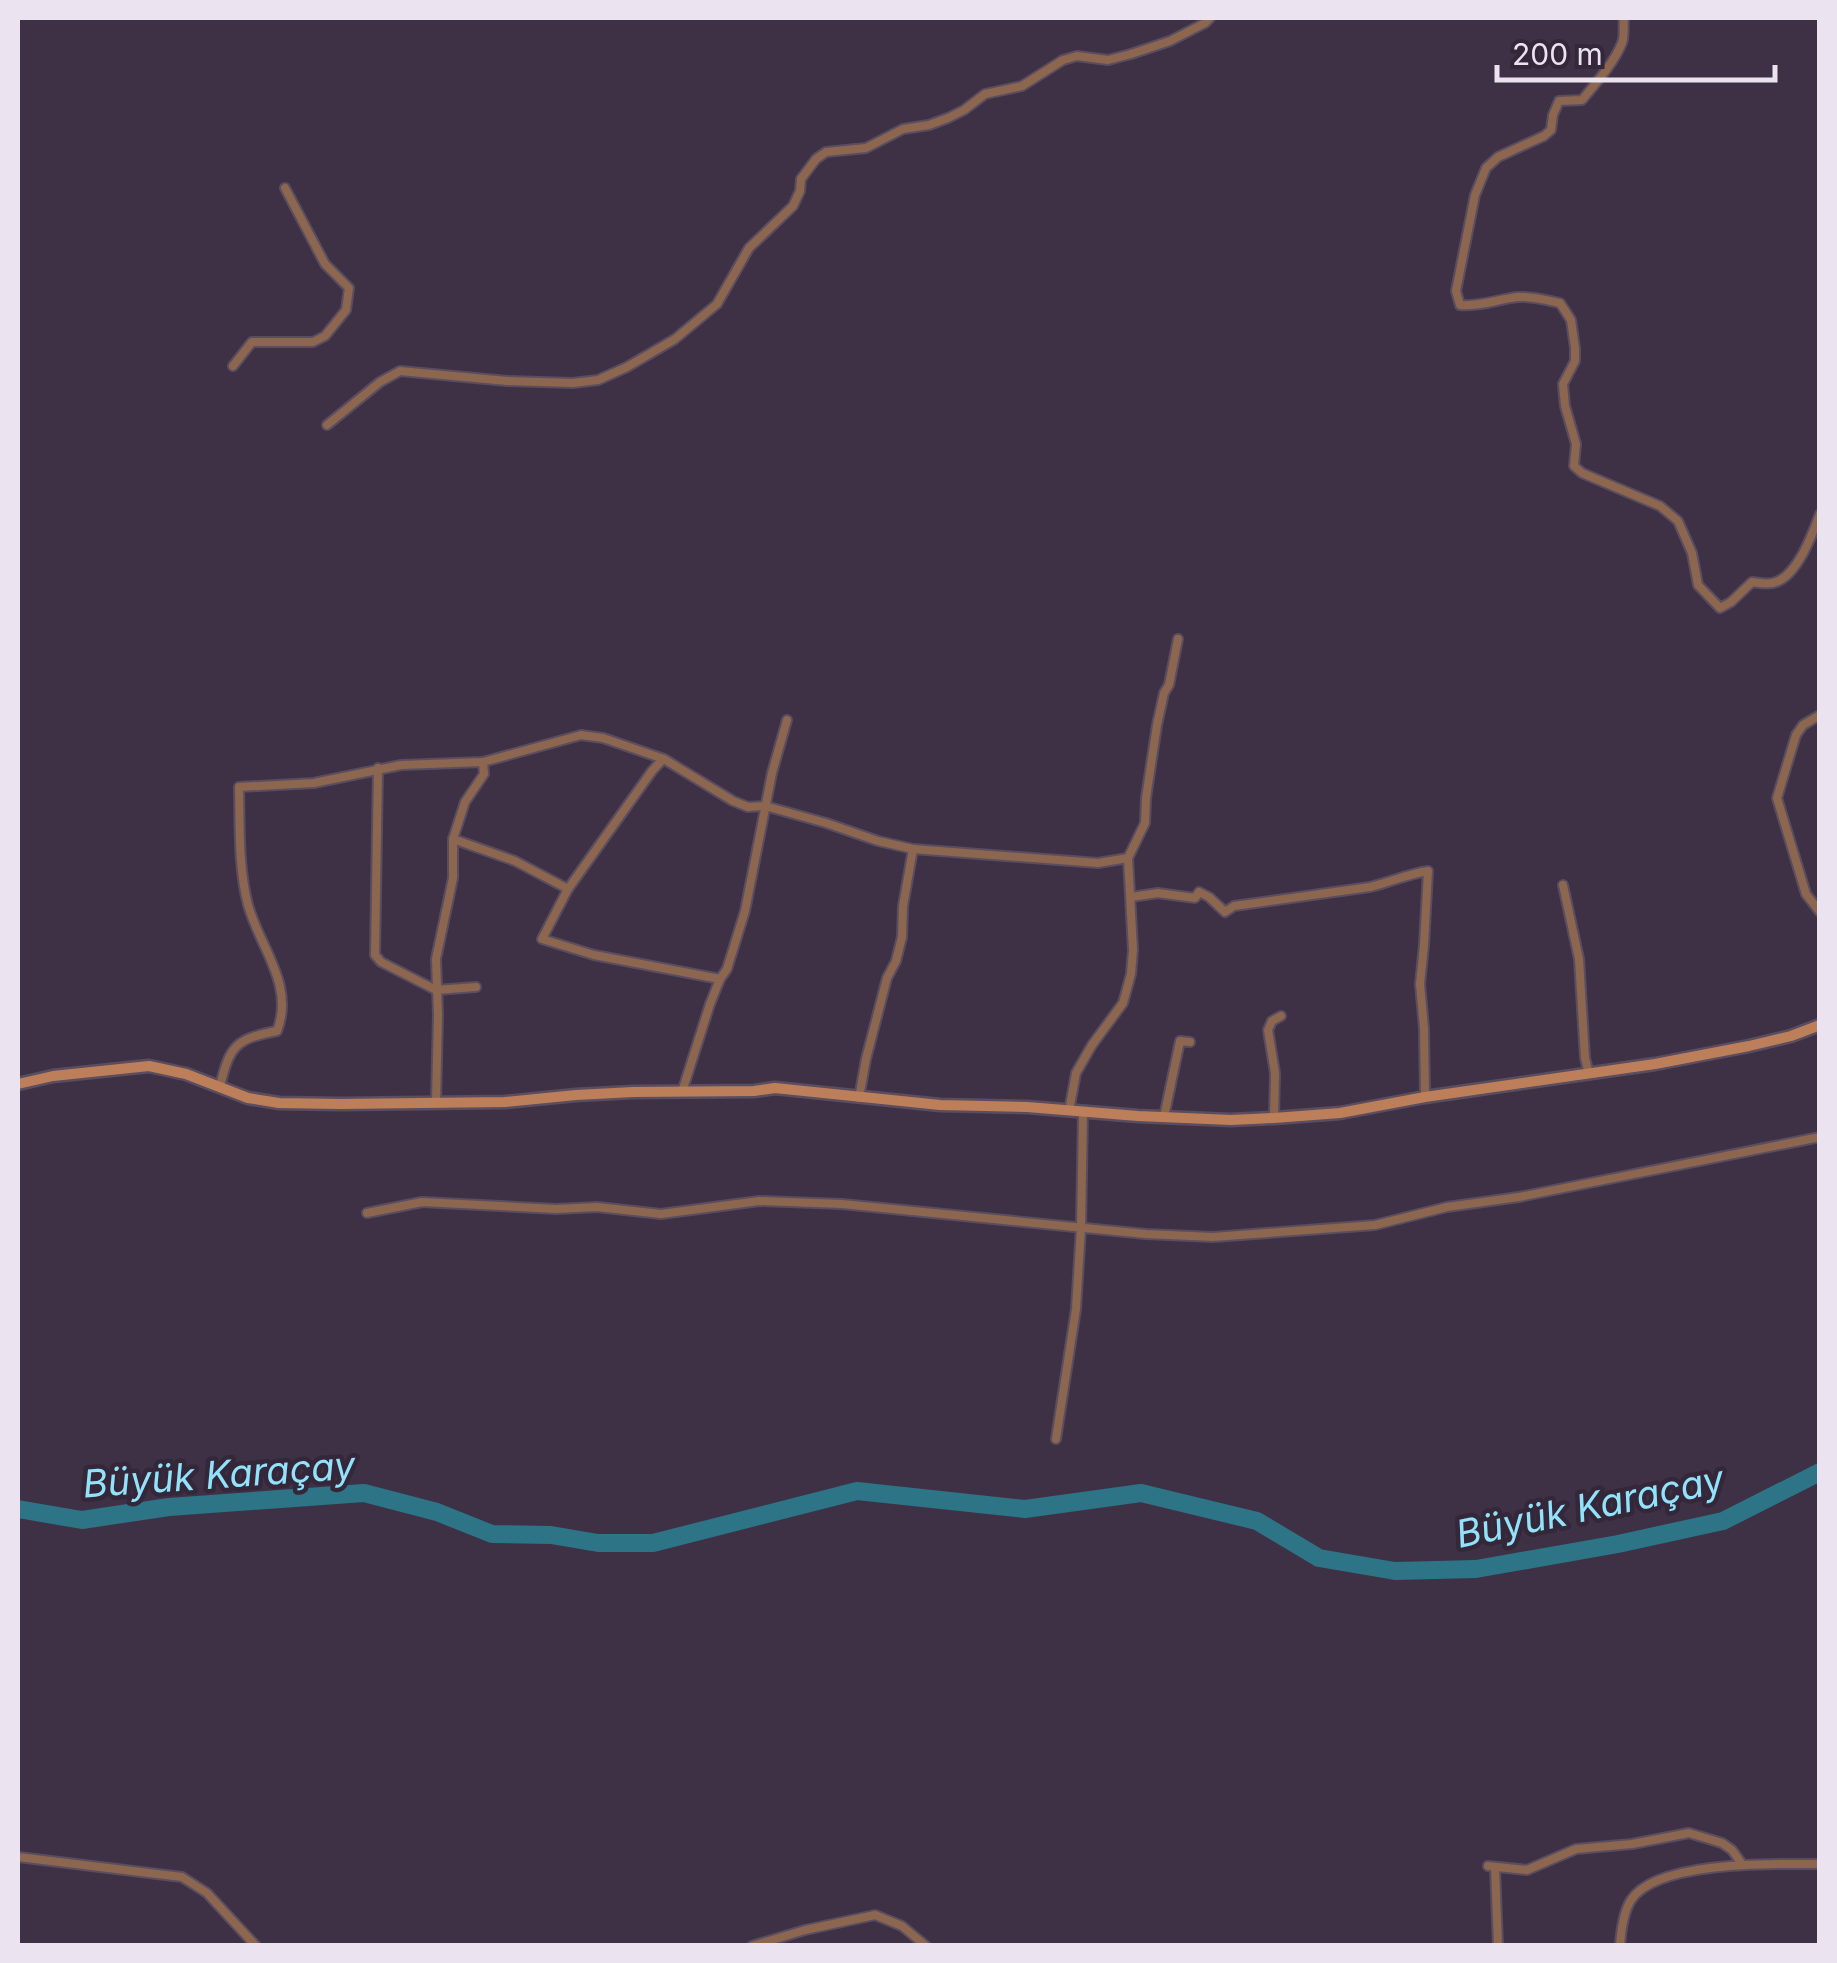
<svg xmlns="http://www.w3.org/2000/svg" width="1837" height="1963" font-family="Inter,sans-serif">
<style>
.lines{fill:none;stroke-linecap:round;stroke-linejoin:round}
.river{stroke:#2d7487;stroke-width:18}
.street-casing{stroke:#5a4d60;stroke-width:12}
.secondary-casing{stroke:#5a4d60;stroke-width:15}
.street{stroke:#8d664f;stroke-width:8}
.secondary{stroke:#bd7f5a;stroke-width:10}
.labels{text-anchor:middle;stroke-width:9;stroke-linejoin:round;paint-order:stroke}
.water-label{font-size:38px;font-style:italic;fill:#92e2fa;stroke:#34273a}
</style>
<rect width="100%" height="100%" fill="#3e3145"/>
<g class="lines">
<path class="river" d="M18,1509L82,1520L169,1507L364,1493L437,1512L492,1534L551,1535L598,1543H653L857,1491L1025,1509L1141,1493L1257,1521L1319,1558L1395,1571L1476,1569L1618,1544L1723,1521L1820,1472"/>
<g class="street-casing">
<g id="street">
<path d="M1624,18C1623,25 1625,35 1622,43C1614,63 1596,83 1582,100L1559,101L1553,115L1551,130L1544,136L1498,157L1486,168L1475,195L1456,291L1460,305C1480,307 1498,299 1518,297C1533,296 1546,300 1560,303L1571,320L1575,348V361L1563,384L1565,406L1576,444L1574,466L1582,473L1660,506L1678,521L1692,553L1698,585L1720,608L1731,602L1752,582C1760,583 1769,585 1776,582C1798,574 1812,535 1820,514"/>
<path d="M233,366L252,342H313L325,336L346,310L349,288L325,264L285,188"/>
<path d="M327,425L380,382L400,371L507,381L573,383L598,380L627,367L675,339L717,304L749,248L793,206L800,191L801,179L816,159L826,152L866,148L903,129L929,125L948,118L964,110L985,94L1022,86L1063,60L1077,56L1108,60L1131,54L1170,41L1205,23L1210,18"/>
<path d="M1820,715L1803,725L1796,735L1777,798L1806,894L1820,912"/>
<path d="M663,759L652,771L568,889L542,939L594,955L720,979"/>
<path d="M378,768L375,955L381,962L436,990L476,987"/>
<path d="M453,839L515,861L568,889"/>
<path d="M1563,885L1579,959L1585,1058L1589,1074"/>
<path d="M1131,897L1158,893L1195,898L1199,892L1209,897L1225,912L1234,906L1370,887C1390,882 1408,874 1428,871L1424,945L1420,984L1424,1028L1425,1097"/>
<path d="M220,1086C230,1045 236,1039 277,1031C295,985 260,948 248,905C238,866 240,826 239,787L314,783L401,765L483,762L581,735L603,738L664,759L733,801L748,807L765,806L826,823L878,841L913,849L1098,863L1128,858"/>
<path d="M682,1092L710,1004L720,979L727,969L745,911L772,773L787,720"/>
<path d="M859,1098L866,1059L887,978L896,961L902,937L903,906L913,849"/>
<path d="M436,1103L438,1015L436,959L453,878V839L465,802L484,774L483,762"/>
<path d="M1069,1111L1076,1073L1092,1045L1123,1003L1131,974L1133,950L1128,858L1145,823L1146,798L1157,725L1164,693L1169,685L1178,639"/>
<path d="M1164,1117L1180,1041L1190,1042"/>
<path d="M1274,1118L1275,1073L1268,1030L1272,1021L1281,1016"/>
<path d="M367,1213L422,1202L556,1209L597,1207L661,1214L759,1201L842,1204L1146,1234L1213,1237L1375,1225L1447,1207L1519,1197L1820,1137"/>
<path d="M1056,1439L1076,1309L1081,1228L1083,1112"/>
<path d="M18,1857L182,1877L207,1893L256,1946"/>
<path d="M1488,1866L1527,1870L1576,1849L1632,1844L1689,1833L1722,1843L1732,1850L1742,1864"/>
<path d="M1495,1867L1498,1946"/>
<path d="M752,1946L805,1930L875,1915L902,1926L926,1946"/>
<path d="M1620,1946C1621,1931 1623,1913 1631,1900C1657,1860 1776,1864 1820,1864"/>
</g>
</g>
<g class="secondary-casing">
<path id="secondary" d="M18,1084L53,1076L149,1066L186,1074L248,1098L279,1103L340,1104L505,1102L576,1095L633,1092L754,1091L775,1088L940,1105L1027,1107L1138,1116L1231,1120L1274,1118L1340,1113L1425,1097L1655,1064L1749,1046L1791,1036L1820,1025"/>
</g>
<use href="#street" class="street"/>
<use href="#secondary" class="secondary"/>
</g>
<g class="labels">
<g class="water-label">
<text transform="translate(219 1475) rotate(-4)" y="13">Büyük Karaçay</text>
<text transform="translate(1590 1507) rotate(-12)" y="13">Büyük Karaçay</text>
</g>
</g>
<rect width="1837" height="1963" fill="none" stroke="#ebe3f0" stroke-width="40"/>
<path d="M1497 65v15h278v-15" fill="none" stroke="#ebe3f0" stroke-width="5"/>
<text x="1512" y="65" font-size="30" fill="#ebe3f0" stroke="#34273a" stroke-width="8" paint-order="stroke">200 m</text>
</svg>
